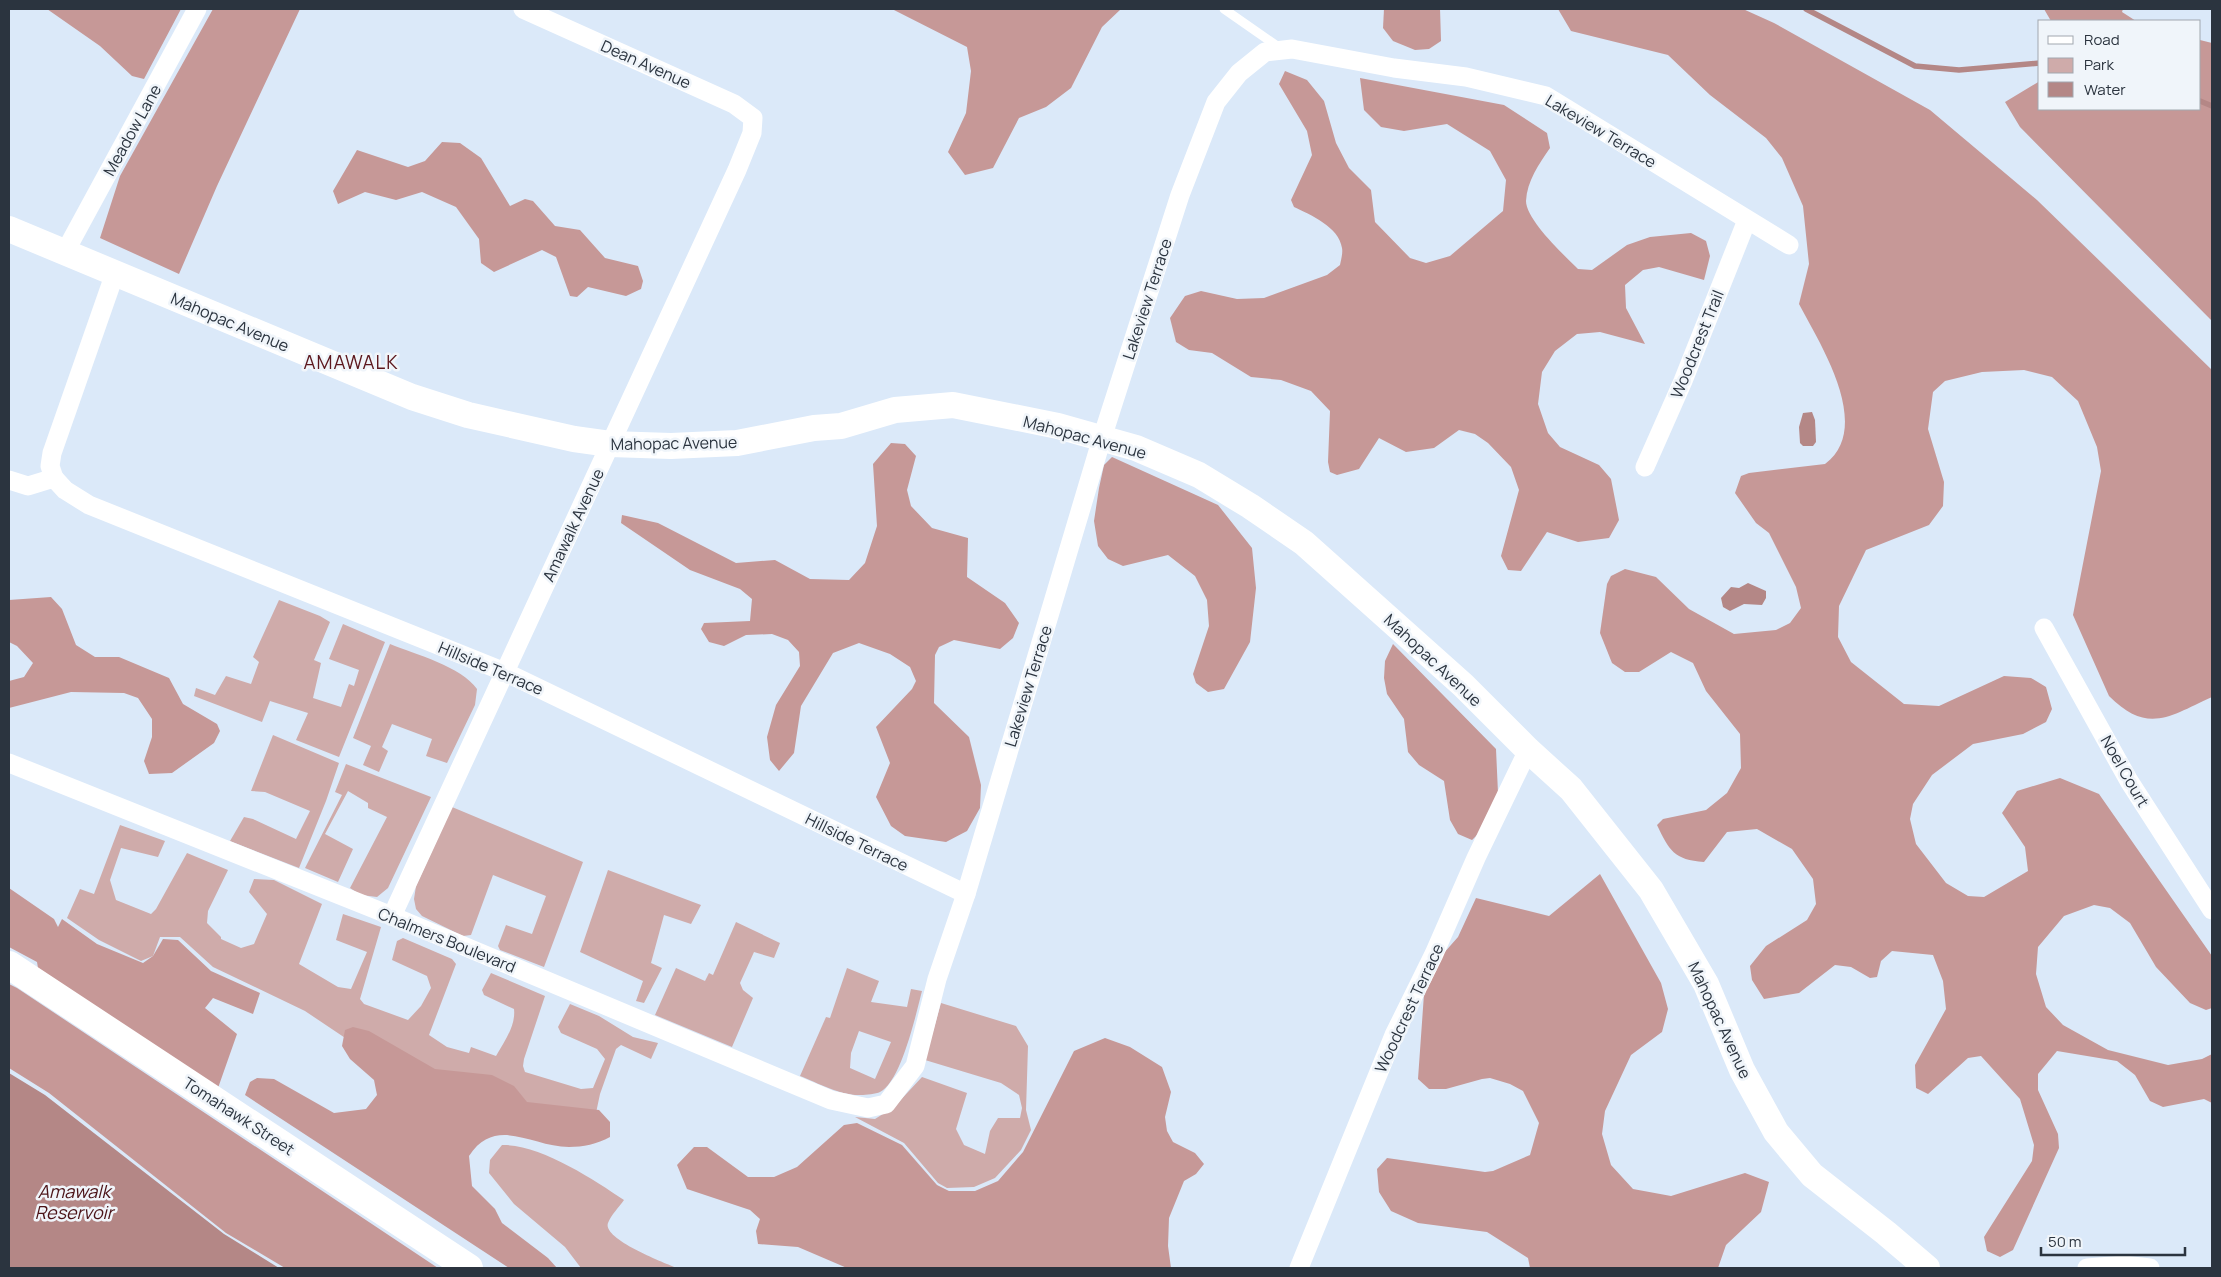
<svg xmlns="http://www.w3.org/2000/svg" width="2221" height="1277" font-family="Manrope,sans-serif">
<style>
.green{fill:#cfabaa;fill-rule:evenodd}
.forest{fill:#c69897}
.water{fill:#b48786}
.lines{fill:none;stroke-linecap:round;stroke-linejoin:round}
.stream{stroke:#b48786;stroke-width:5.5}
.lane{stroke:#fff;stroke-width:9}
.street{stroke:#fff;stroke-width:19}
.secondary{stroke:#fff;stroke-width:26}
.primary{stroke:#fff;stroke-width:28}
.labels{text-anchor:middle;stroke-width:5;stroke-linejoin:round;paint-order:stroke}
.street-label{font-size:16px;fill:#2b343f;stroke:#f0f5fa}
.water-label{font-size:18px;font-style:italic;fill:#4b1317;stroke:#f0f5fa}
.quarter-label{font-size:19px;letter-spacing:1px;fill:#5c171d;stroke:#f0f5fa}
</style>
<rect width="100%" height="100%" fill="#dbe9f9"/>
<g class="green">
<path d="M279,600L320,616L330,622L314,660L321,663L313,698L341,707L349,684L354,686L359,670L329,659L343,624L385,642L339,757L296,740L308,713L270,701L262,722L194,696L196,688L215,695L226,676L251,684L259,662L253,657Z"/>
<path d="M390,644C415,654 462,667 477,689L475,705L447,763L426,756L432,739L392,724L382,747L388,751L379,772L363,765L371,746L353,738Z"/>
<path d="M273,735L339,763L326,801L299,868L230,841L244,817L253,819L296,839L310,811L265,792L251,791Z"/>
<path d="M346,764L431,797L388,888L377,897L361,895L350,888L387,817L368,808V803L348,791L325,834L353,849L338,882L305,868L342,795L335,792Z"/>
<path d="M452,807L583,862L544,967L500,950L498,946L506,925L532,934L546,896L493,875L471,935L463,936L422,916L416,909L414,899L416,886Z"/>
<path d="M120,825L165,841L158,857L121,848L110,880L116,900L151,914L156,909L187,853L228,870L208,911L207,923L221,937V939L241,948L254,944L267,914L249,892L254,879L274,880L322,904L299,964L338,987L351,989L367,952L336,940L343,914L381,927L360,999L364,1004L408,1020L421,1006L431,988L427,976L392,960L397,941L403,938L452,959L456,964L429,1035L447,1047L469,1053L471,1047L496,1056C504,1042 516,1026 514,1009L484,995L482,990L491,973L545,996L524,1059L523,1066L525,1072L581,1089L593,1088L605,1059L597,1049L561,1033L558,1027L570,1004L599,1016L633,1037L658,1043L651,1059L621,1045L616,1049L600,1094L593,1127L381,1062L305,1011L213,967L180,937H160L153,956L141,961L99,940L67,918L80,889L94,894Z"/>
<path d="M608,870L701,905L691,924L664,915L651,963L662,968L644,1003L636,1001L643,981L580,952Z"/>
<path d="M736,922L780,943L774,958L754,952L740,983L743,990L753,998L732,1047L655,1015L676,968L705,981L709,973L713,975Z"/>
<path d="M847,968L879,981L871,1002L907,1007L911,989L922,991C916,1014 901,1082 880,1092C876,1094 866,1095 861,1095C841,1096 818,1083 800,1076L826,1017L830,1018ZM859,1031L891,1042L875,1079L850,1068L851,1053Z"/>
<path d="M941,1003L1016,1026L1028,1046L1026,1110L1031,1130L1021,1150L995,1178L974,1187L947,1188L938,1183L904,1143L855,1117L875,1119L894,1107L922,1077L967,1093L956,1129L964,1145L985,1154L990,1131L998,1118H1020L1022,1108L1019,1095L1001,1083L925,1060Z"/>
<path d="M502,1145C540,1144 593,1179 624,1200C619,1207 611,1215 608,1223C602,1239 665,1263 677,1268H581L565,1247L514,1204L489,1173L490,1160Z"/>
</g>
<g class="forest">
<path d="M47,9H181L144,79L132,76L100,46Z"/>
<path d="M213,9H300L217,186L179,274L100,238L120,176Z"/>
<path d="M892,9H1121L1102,27L1071,88L1046,107L1019,118L993,168L965,175L948,152L966,113L971,71L967,47Z"/>
<path d="M1384,9H1440L1441,41L1429,49L1415,50L1393,41L1383,28Z"/>
<path d="M1558,9H1743L1774,23L1930,110L2037,200L2212,370V697C2170,716 2148,735 2109,696L2073,615L2101,471L2097,447L2078,401L2052,377L2024,370L1982,372L1945,381L1933,392L1928,429L1944,482L1943,506L1929,525L1866,550L1839,606L1838,637L1851,662L1904,704L1939,706L2004,676L2031,678L2046,687L2052,709L2046,722L2023,734L1973,744L1932,775L1913,804L1910,819L1916,844L1946,883L1968,896L1984,897L2028,871L2025,847L2002,813L2017,791L2060,778L2099,794L2212,956V1008L2206,1010L2190,1003L2156,967L2130,923L2110,908L2094,905L2064,916L2038,947L2036,974L2046,1007L2063,1025L2108,1050L2168,1065L2202,1059L2212,1054V1103L2204,1099L2163,1107L2150,1101L2135,1075L2117,1061L2057,1051L2038,1074V1090L2058,1134L2059,1148L2013,1250L2000,1257L1987,1251L1984,1237L2032,1161L2034,1145L2020,1099L1981,1056L1968,1058L1928,1094L1916,1088L1915,1065L1946,1009L1943,981L1933,955L1892,951L1881,961L1877,977L1870,978L1851,967L1835,965L1799,993L1764,999L1752,980L1750,966L1766,946L1807,920L1816,904L1813,879L1792,849L1757,829L1727,832L1704,862C1674,860 1669,850 1657,825L1663,819L1706,810L1727,793L1741,768L1740,734L1706,691L1693,663L1671,652L1639,672H1625L1612,663L1600,633L1607,584L1611,576L1625,569L1656,577L1689,609L1734,634L1776,630L1790,623L1801,608L1796,587L1769,533L1756,523L1735,493L1741,476L1749,473L1825,464C1874,427 1820,344 1799,304L1809,264L1803,206L1782,158L1766,138L1710,95L1668,55L1571,31Z"/>
<path d="M2044,9H2123L2122,12L2136,21H2051Z"/>
<path d="M2200,40L2212,43V321L2020,127L2005,102L2040,81V109H2200Z"/>
<path d="M1285,71L1307,80L1324,101L1336,143L1349,168L1371,190L1375,222L1410,258L1426,263L1450,256L1503,211L1506,180L1490,151L1447,124L1404,131L1381,127L1364,110L1360,78L1504,105L1547,133L1550,148C1539,164 1527,181 1526,201C1526,220 1565,256 1578,269L1592,270L1627,245L1650,237L1691,233L1706,241L1710,256L1704,280L1659,267L1643,270L1625,285L1626,308L1645,344L1600,332L1577,334L1555,351L1542,372L1538,404L1548,433L1560,447L1599,465L1611,479L1619,520L1609,538L1578,542L1547,532L1521,571L1508,570L1501,556L1519,490L1511,467L1488,443L1475,434L1459,430L1434,448L1406,452L1379,438L1359,469L1337,475L1330,472L1328,462L1330,411L1311,391L1281,380L1251,377L1212,353L1189,350L1176,342L1170,318L1185,296L1201,291L1237,299L1264,298L1327,275L1340,265C1341,260 1343,253 1342,248C1339,227 1311,215 1294,207L1291,200L1312,155L1307,131L1279,84Z"/>
<path d="M442,142L460,143L481,158L510,206L525,199L533,201L555,226L580,230L605,258L638,266L643,281L641,289L626,296L588,287L577,297L570,296L556,257L542,250L494,272L481,263L479,239L456,207L422,192L396,200L365,192L338,204L333,191L357,150L408,167L425,161Z"/>
<path d="M891,443L905,444L916,456L907,490L911,506L932,528L968,538L967,577L1005,603L1019,623L1013,638L1000,649L954,640L939,647L935,655L934,703L969,737L981,785L980,808L967,831L946,842L905,836L891,826L876,797L890,763L876,727L912,689L916,681L910,667L890,654L859,643L833,653L801,706L794,753L779,771L770,760L767,737L776,705L800,666L799,652L788,640L772,634L746,635L724,646L709,642L701,629L704,623L750,621L752,599L740,589L690,570L621,523L622,515L658,523L736,563L775,560L810,579L849,580L865,563L877,526L873,464Z"/>
<path d="M1112,457L1218,505L1252,548L1256,588L1250,642L1224,689L1208,692L1196,683L1193,674L1209,626L1207,600L1195,576L1168,555L1123,566L1108,559L1098,546L1094,521L1099,488L1104,465Z"/>
<path d="M51,597L62,609L76,645L95,657H119L169,678L183,704L217,724L220,731L214,743L172,773L149,774L144,761L152,737V719L138,698L124,693L71,692L9,708V681L24,677L33,663L17,646L9,642V600Z"/>
<path d="M1393,644L1496,749L1498,793L1482,830L1472,840L1458,834L1450,820L1444,781L1419,765L1408,752L1404,719L1387,694L1384,678L1385,661Z"/>
<path d="M1600,874L1661,983L1668,1009L1662,1032L1631,1055L1605,1111L1602,1134L1611,1165L1633,1189L1671,1196L1745,1173L1769,1182L1761,1212L1726,1245L1718,1268H1530L1528,1258L1487,1232L1418,1223L1391,1211L1379,1192L1377,1169L1387,1158L1485,1172L1493,1171L1530,1155L1539,1123L1523,1091L1510,1084L1490,1078L1482,1079L1446,1089H1429L1418,1079L1424,994L1443,954L1458,937L1476,898L1549,916Z"/>
<path d="M9,888L54,919L58,927L62,919L97,944L143,963L153,956L163,939L178,940L211,971L260,993L253,1014L213,998L205,1008L237,1034L218,1088L38,968L37,962L9,947Z"/>
<path d="M9,984L17,988L438,1268H285L226,1233L49,1093L9,1068Z"/>
<path d="M353,1027L369,1031L435,1069L492,1075L514,1086L527,1102L599,1110L610,1122V1137C597,1144 583,1147 569,1147C532,1147 496,1115 469,1156L472,1186L495,1209L502,1223L548,1258L557,1268H509L245,1095L250,1082L257,1078L274,1079L334,1113L366,1109L377,1095L374,1080L350,1059L342,1046L345,1030Z"/>
<path d="M1105,1038L1130,1047L1162,1067L1171,1092L1165,1117L1167,1131L1173,1142L1195,1153L1204,1164L1196,1174L1184,1181L1169,1218L1168,1246L1171,1268H847L798,1247L758,1244L756,1231L760,1219L750,1210L687,1189L677,1165L694,1147H707L748,1177H774L797,1167L844,1125L857,1123L902,1145L937,1185L949,1191H975L998,1181L1023,1152L1074,1051Z"/>
</g>
<g class="water">
<path d="M1812,412L1815,420L1816,442L1813,446H1803L1800,443L1799,427L1803,413Z"/>
<path d="M1748,583L1766,591V598L1762,605L1744,604L1730,611L1723,607L1721,598L1731,587L1739,588Z"/>
<path d="M9,1073L45,1095L224,1234L279,1268H9Z"/>
</g>
<g class="lines">
<g class="stream">
<path d="M1806,9L1915,66L1959,70L2040,63"/>
<path d="M2200,101L2212,106"/>
</g>
<path class="lane" d="M1224,9L1280,48"/>
<g class="street">
<path d="M65,252L197,9"/>
<path d="M1645,467L1683,381L1747,220"/>
<path d="M54,478L50,466L52,453L115,273"/>
<path d="M9,480L28,486L54,478L65,490L89,505L505,672L966,894"/>
<path d="M2044,628L2129,781L2212,910"/>
<path d="M9,763L392,916L831,1100L868,1108L886,1104L915,1066L937,979L966,894L1102,438L1180,195L1216,102L1239,73L1265,52L1292,49L1394,68L1466,77L1546,96L1789,245"/>
<path d="M392,916L737,170L752,133L753,118L734,104L523,9"/>
<path d="M1299,1268L1394,1035L1434,954L1476,858L1528,750"/>
<path d="M2087,1268L2124,1265L2150,1268"/>
</g>
<path class="secondary" d="M9,229L412,397L468,415L574,439L610,444L671,446L737,443L814,428L841,426L895,410L953,405L1058,426L1136,448L1199,475L1250,506L1304,543L1463,685L1528,750L1571,789L1651,890L1706,984L1742,1070L1776,1132L1812,1175L1886,1233L1927,1268"/>
<path class="primary" d="M9,965L469,1268"/>
</g>
<g class="labels">
<g class="street-label">
<text transform="translate(646 64) rotate(24)" y="6">Dean Avenue</text>
<text transform="translate(132 130) rotate(-61)" y="6">Meadow Lane</text>
<text transform="translate(1601 131) rotate(31)" y="6">Lakeview Terrace</text>
<text transform="translate(1147 299) rotate(-72)" y="6">Lakeview Terrace</text>
<text transform="translate(230 322) rotate(23)" y="6">Mahopac Avenue</text>
<text transform="translate(1697 344) rotate(-68)" y="6">Woodcrest Trail</text>
<text transform="translate(1085 437) rotate(15)" y="6">Mahopac Avenue</text>
<text transform="translate(674 443) rotate(-1)" y="6">Mahopac Avenue</text>
<text transform="translate(573 525) rotate(-65)" y="6">Amawalk Avenue</text>
<text transform="translate(1433 660) rotate(43)" y="6">Mahopac Avenue</text>
<text transform="translate(491 668) rotate(23)" y="6">Hillside Terrace</text>
<text transform="translate(1028 686) rotate(-73)" y="6">Lakeview Terrace</text>
<text transform="translate(2125 771) rotate(60)" y="6">Noel Court</text>
<text transform="translate(857 842) rotate(26)" y="6">Hillside Terrace</text>
<text transform="translate(447 940) rotate(22)" y="6">Chalmers Boulevard</text>
<text transform="translate(1409 1008) rotate(-65)" y="6">Woodcrest Terrace</text>
<text transform="translate(1720 1020) rotate(65)" y="6">Mahopac Avenue</text>
<text transform="translate(239 1116) rotate(33)" y="6">Tomahawk Street</text>
</g>
<g class="water-label">
<text x="74" y="1198">Amawalk<tspan x="74" dy="21">Reservoir</tspan></text>
</g>
<g class="quarter-label">
<text x="351" y="369">AMAWALK</text>
</g>
</g>
<rect width="2221" height="1277" fill="none" stroke="#2b343f" stroke-width="20"/>
<rect x="2038" y="20" width="162" height="90" fill="#f0f5fa" stroke="#a1a8af"/>
<rect x="2048" y="36" width="25" height="8" fill="#ffffff" stroke="#a1a8af"/>
<text x="2084" y="45" font-size="15" fill="#2b343f">Road</text>
<rect x="2048" y="58" width="25" height="15" fill="#cfabaa" stroke="#a1a8af"/>
<text x="2084" y="70" font-size="15" fill="#2b343f">Park</text>
<rect x="2048" y="82" width="25" height="15" fill="#b48786" stroke="#a1a8af"/>
<text x="2084" y="95" font-size="15" fill="#2b343f">Water</text>
<path d="M2041 1247v8h144v-8" fill="none" stroke="#2b343f" stroke-width="2.5"/>
<text x="2048" y="1247" font-size="15" fill="#2b343f" stroke="#f0f5fa" stroke-width="4" paint-order="stroke">50 m</text>
</svg>
